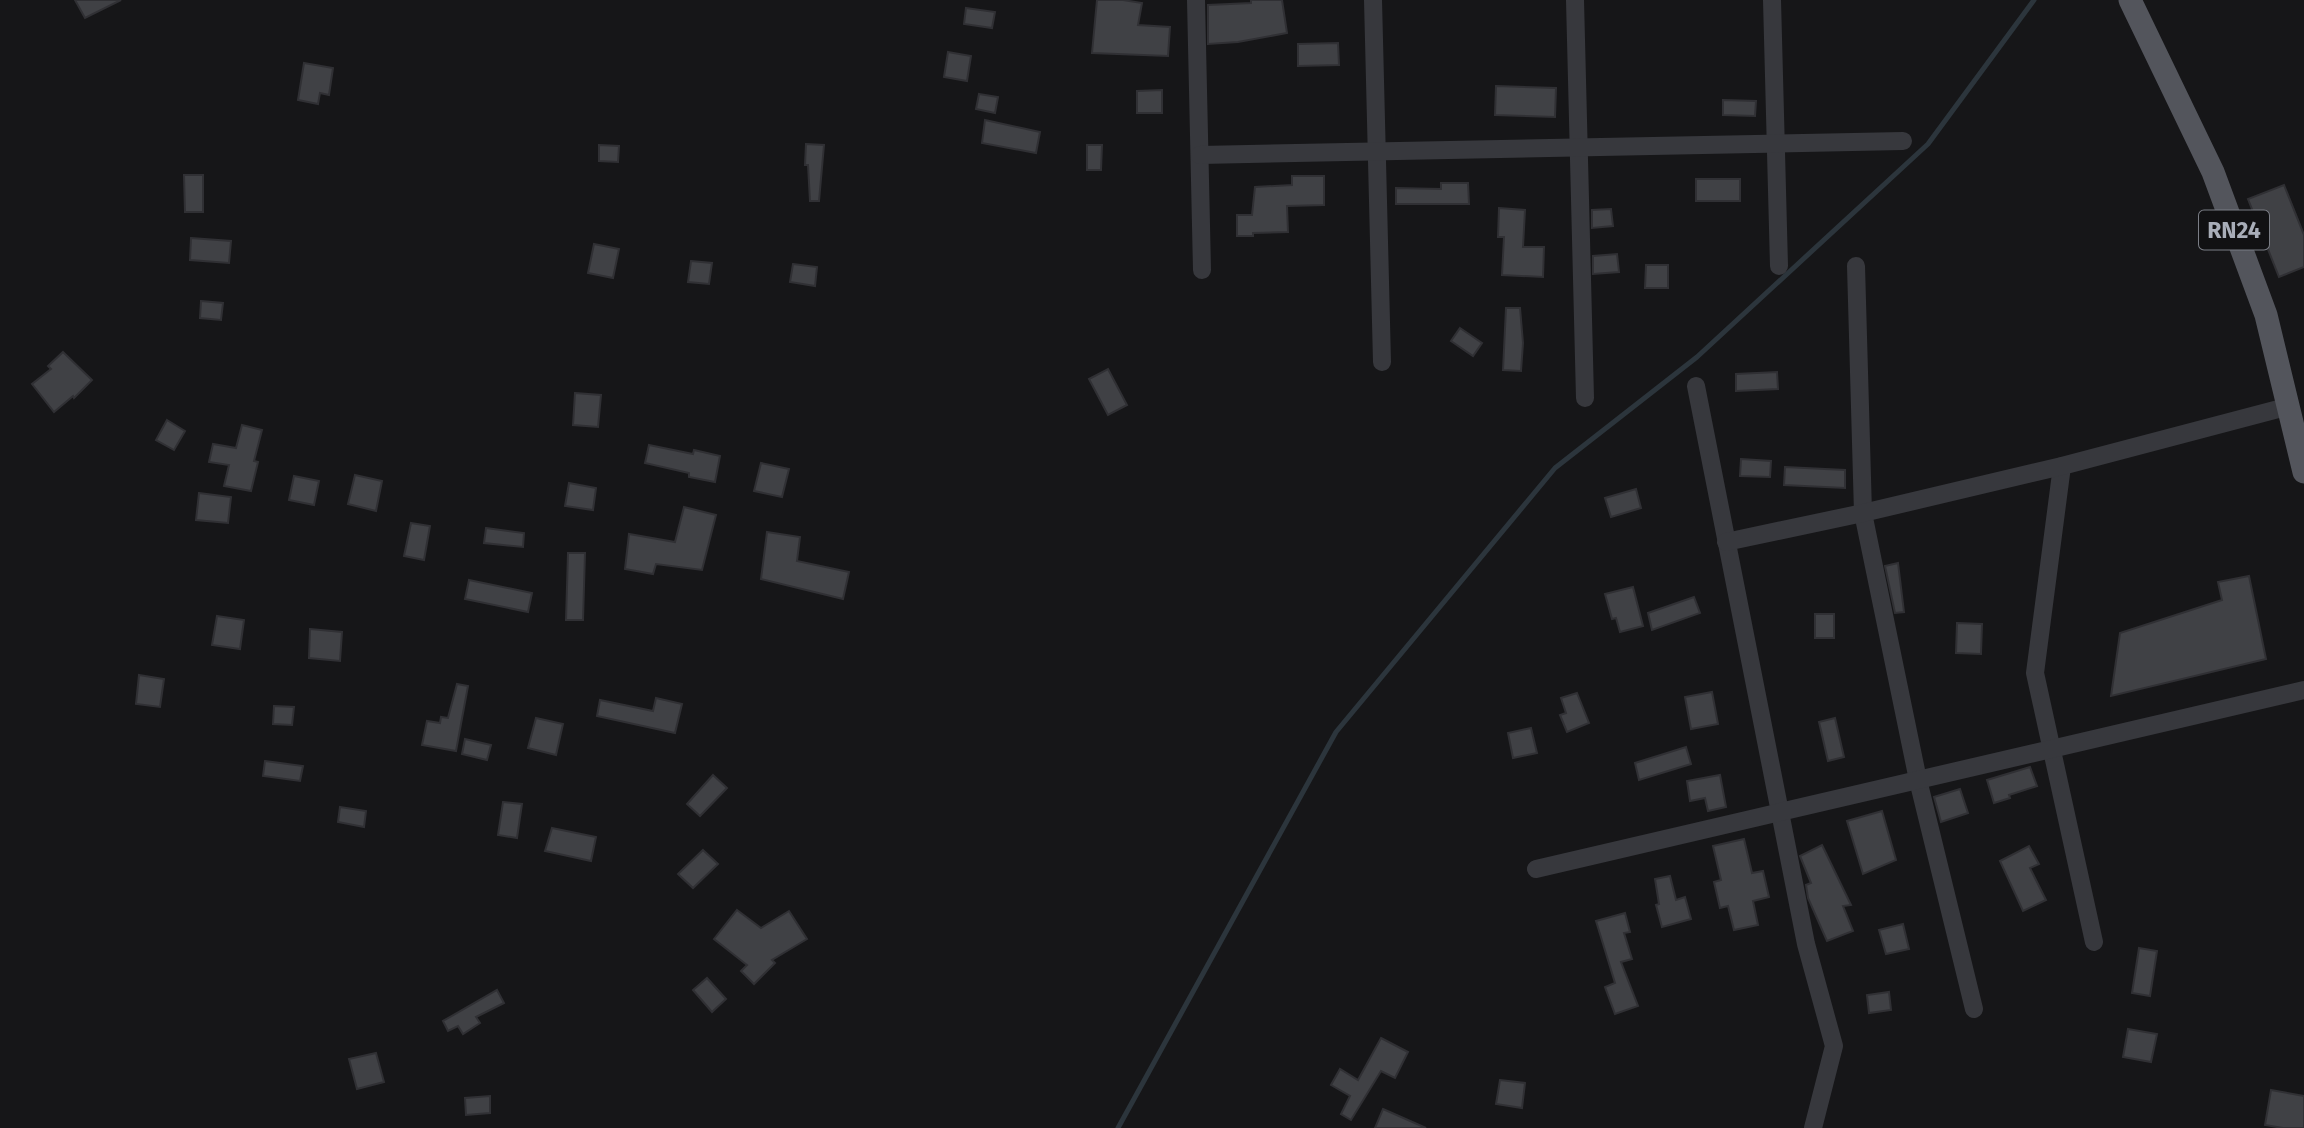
<svg xmlns="http://www.w3.org/2000/svg" width="2304" height="1128" font-family="'Fira Sans',sans-serif">
<style>
.lines{fill:none;stroke-linecap:round;stroke-linejoin:round}
.stream{stroke:#2c353c;stroke-width:5}
.building{fill:#404145;stroke:#303034;stroke-width:2}
.minor{stroke:#37383d;stroke-width:18}
.major{stroke:#53555c;stroke-width:23}
.labels{text-anchor:middle;stroke-width:5;stroke-linejoin:round;paint-order:stroke}
.shield{fill:#111113;stroke:#7b7e86;stroke-width:2}
.shield-label{font-size:23px;font-weight:bold;fill:#a8adb8}
</style>
<rect width="100%" height="100%" fill="#161618"/>
<g class="lines">
<path class="stream" d="M1118,1128L1336,732L1555,468L1697,357L1928,144L2034,0"/>
</g>
<g class="building">
<path d="M75,0H121L85,18Z"/>
<path d="M1097,0H1123L1142,3L1138,25L1170,27L1168,56L1092,53Z"/>
<path d="M1251,0H1282L1287,33L1238,42L1208,44V5L1251,3Z"/>
<path d="M966,8L995,12L992,28L964,24Z"/>
<path d="M1338,43L1339,65L1298,66V44Z"/>
<path d="M948,52L971,56L967,81L944,77Z"/>
<path d="M304,63L333,68L329,95L320,93L318,104L298,100Z"/>
<path d="M1496,86L1556,88L1555,117L1495,115Z"/>
<path d="M1162,90V113H1137V91Z"/>
<path d="M979,94L998,97L995,113L976,109Z"/>
<path d="M1723,100L1756,101L1755,116L1723,115Z"/>
<path d="M985,120L1040,132L1036,153L982,143Z"/>
<path d="M806,144L824,145L819,201H810L808,165H805Z"/>
<path d="M599,145L619,146L618,162L599,161Z"/>
<path d="M1087,145H1102L1101,170H1087Z"/>
<path d="M184,175H203V212H185Z"/>
<path d="M1292,176H1324V205L1287,206L1288,232L1253,233V236H1237V215H1252L1255,187L1292,185Z"/>
<rect x="1696" y="179" width="44" height="22"/>
<path d="M1441,183H1468L1469,204H1396V188L1441,189Z"/>
<path d="M2284,185L2304,235V267L2279,277L2248,199Z"/>
<path d="M1499,208L1525,210L1523,247H1544L1543,277L1502,275L1504,237H1498Z"/>
<path d="M1611,209L1613,226L1592,228V210Z"/>
<path d="M191,238L231,241L229,263L190,260Z"/>
<path d="M594,244L619,249L613,278L588,273Z"/>
<path d="M1617,254L1619,272L1593,274V256Z"/>
<path d="M691,261L712,263L709,284L688,282Z"/>
<path d="M793,264L817,267L815,286L790,282Z"/>
<path d="M1646,265H1668V288H1645Z"/>
<path d="M201,301L223,303L221,320L200,318Z"/>
<path d="M1506,308H1520L1523,343L1521,371L1503,370Z"/>
<path d="M1460,328L1482,343L1473,356L1451,341Z"/>
<path d="M63,352L92,380L74,398L73,396L54,412L32,384L51,369L48,366Z"/>
<path d="M1108,369L1127,405L1108,415L1089,379Z"/>
<path d="M1777,372L1778,389L1736,391V374Z"/>
<path d="M575,393L601,395L598,427L573,425Z"/>
<path d="M167,420L185,431L174,450L156,440Z"/>
<path d="M242,425L262,430L254,461L258,462L251,491L224,486L229,465L209,462L213,444L236,448Z"/>
<path d="M649,445L693,454L694,450L720,456L715,482L689,477V473L645,463Z"/>
<path d="M1741,459L1771,461L1770,477L1740,476Z"/>
<path d="M761,463L789,469L782,497L754,491Z"/>
<path d="M1785,467L1845,470V488L1784,485Z"/>
<path d="M355,475L382,481L376,511L348,504Z"/>
<path d="M294,476L319,481L314,505L289,500Z"/>
<path d="M569,483L596,488L593,510L565,506Z"/>
<path d="M1636,489L1641,508L1611,517L1605,498Z"/>
<path d="M199,493L231,497L228,523L196,520Z"/>
<path d="M684,507L716,515L702,570L656,564L653,574L625,569L629,534L675,542Z"/>
<path d="M411,523L430,526L424,560L404,556Z"/>
<path d="M486,528L524,533L523,547L484,543Z"/>
<path d="M767,532L800,537L797,561L849,572L843,599L761,579Z"/>
<path d="M568,553H585L583,620H566Z"/>
<path d="M1898,563L1904,612L1895,613L1885,566Z"/>
<path d="M2249,576L2266,659L2111,696L2120,633L2222,600L2218,582Z"/>
<path d="M469,580L532,593L528,612L465,599Z"/>
<path d="M1633,587L1643,626L1620,632L1616,618L1612,619L1605,594Z"/>
<path d="M1694,597L1700,613L1652,630L1648,613Z"/>
<rect x="1815" y="614" width="19" height="24"/>
<path d="M217,616L244,620L240,649L212,645Z"/>
<path d="M1957,623L1982,624L1981,654L1956,653Z"/>
<path d="M310,629L342,632L340,661L309,658Z"/>
<path d="M139,675L164,679L160,707L136,704Z"/>
<path d="M457,684L468,686L456,751L422,745L427,721L440,723L441,717L448,718Z"/>
<path d="M1712,692L1718,724L1691,729L1685,697Z"/>
<path d="M1577,693L1589,723L1567,732L1560,715L1566,713L1561,698Z"/>
<path d="M656,698L682,704L675,733L597,716L600,700L653,711Z"/>
<path d="M274,706L294,707L292,725L273,724Z"/>
<path d="M536,718L563,724L556,755L528,748Z"/>
<path d="M1835,718L1844,757L1828,761L1819,722Z"/>
<path d="M1531,728L1537,753L1513,758L1508,733Z"/>
<path d="M465,739L491,745L487,760L462,754Z"/>
<path d="M1686,747L1691,764L1639,780L1635,763Z"/>
<path d="M265,761L303,766L300,781L263,776Z"/>
<path d="M2030,767L2037,786L2009,795L2010,798L1994,803L1987,780Z"/>
<path d="M713,775L727,788L700,816L687,804Z"/>
<path d="M1720,775L1726,807L1708,811L1705,798L1690,801L1687,781Z"/>
<path d="M1960,789L1968,813L1941,822L1934,797Z"/>
<path d="M503,802L522,804L517,838L498,835Z"/>
<path d="M340,807L366,811L364,827L338,822Z"/>
<path d="M1882,811L1896,860L1863,874L1847,821Z"/>
<path d="M552,828L596,837L591,861L545,851Z"/>
<path d="M1744,839L1752,873L1763,871L1769,897L1753,901L1758,925L1734,930L1728,906L1720,908L1714,882L1721,880L1713,846Z"/>
<path d="M1822,845L1851,905L1843,906L1853,931L1827,941L1808,898L1806,885L1811,883L1800,856Z"/>
<path d="M2029,846L2039,864L2030,868L2046,900L2023,911L2000,861Z"/>
<path d="M703,850L718,864L693,888L678,874Z"/>
<path d="M1670,876L1676,900L1685,897L1691,919L1662,927L1656,905L1659,904L1655,879Z"/>
<path d="M737,910L761,928L789,911L807,939L772,960L775,963L754,984L741,971L747,965L714,939Z"/>
<path d="M1625,913L1630,932L1624,933L1632,959L1621,962L1638,1006L1615,1014L1605,987L1615,983L1596,921Z"/>
<path d="M1903,924L1909,949L1886,954L1879,930Z"/>
<path d="M2139,948L2157,951L2150,996L2132,993Z"/>
<path d="M707,978L726,999L712,1012L693,990Z"/>
<path d="M497,990L504,1003L476,1017L480,1023L463,1034L458,1026L448,1031L443,1021Z"/>
<path d="M1889,992L1891,1010L1869,1013L1867,995Z"/>
<path d="M2128,1029L2157,1034L2151,1062L2123,1057Z"/>
<path d="M1381,1038L1408,1052L1395,1078L1381,1071L1351,1120L1341,1114L1350,1096L1331,1085L1340,1069L1358,1080Z"/>
<path d="M376,1053L384,1082L357,1089L349,1059Z"/>
<path d="M1500,1080L1525,1083L1522,1108L1496,1104Z"/>
<path d="M2271,1090L2304,1096V1128H2283L2265,1125Z"/>
<path d="M490,1096V1113L466,1115L465,1098Z"/>
<path d="M1383,1109L1426,1128H1375Z"/>
</g>
<g class="lines">
<g class="minor">
<path d="M1196,0L1202,270"/>
<path d="M1373,0L1382,362"/>
<path d="M1575,0L1585,398"/>
<path d="M1772,0L1779,266"/>
<path d="M1200,155L1903,141"/>
<path d="M1856,266L1863,513L1918,780L1974,1009"/>
<path d="M1696,386L1806,944L1834,1046L1813,1128"/>
<path d="M2062,466L2035,673L2094,942"/>
<path d="M1726,542L1863,513L2062,466L2290,406"/>
<path d="M1536,869L2304,690"/>
</g>
<path class="major" d="M2130,0L2213,172L2266,315L2304,472"/>
</g>
<g class="labels">
<rect class="shield" x="2199" y="210.5" width="70" height="39" rx="5"/>
<g class="shield-label">
<text x="2234" y="238">RN24</text>
</g>
</g>
</svg>
